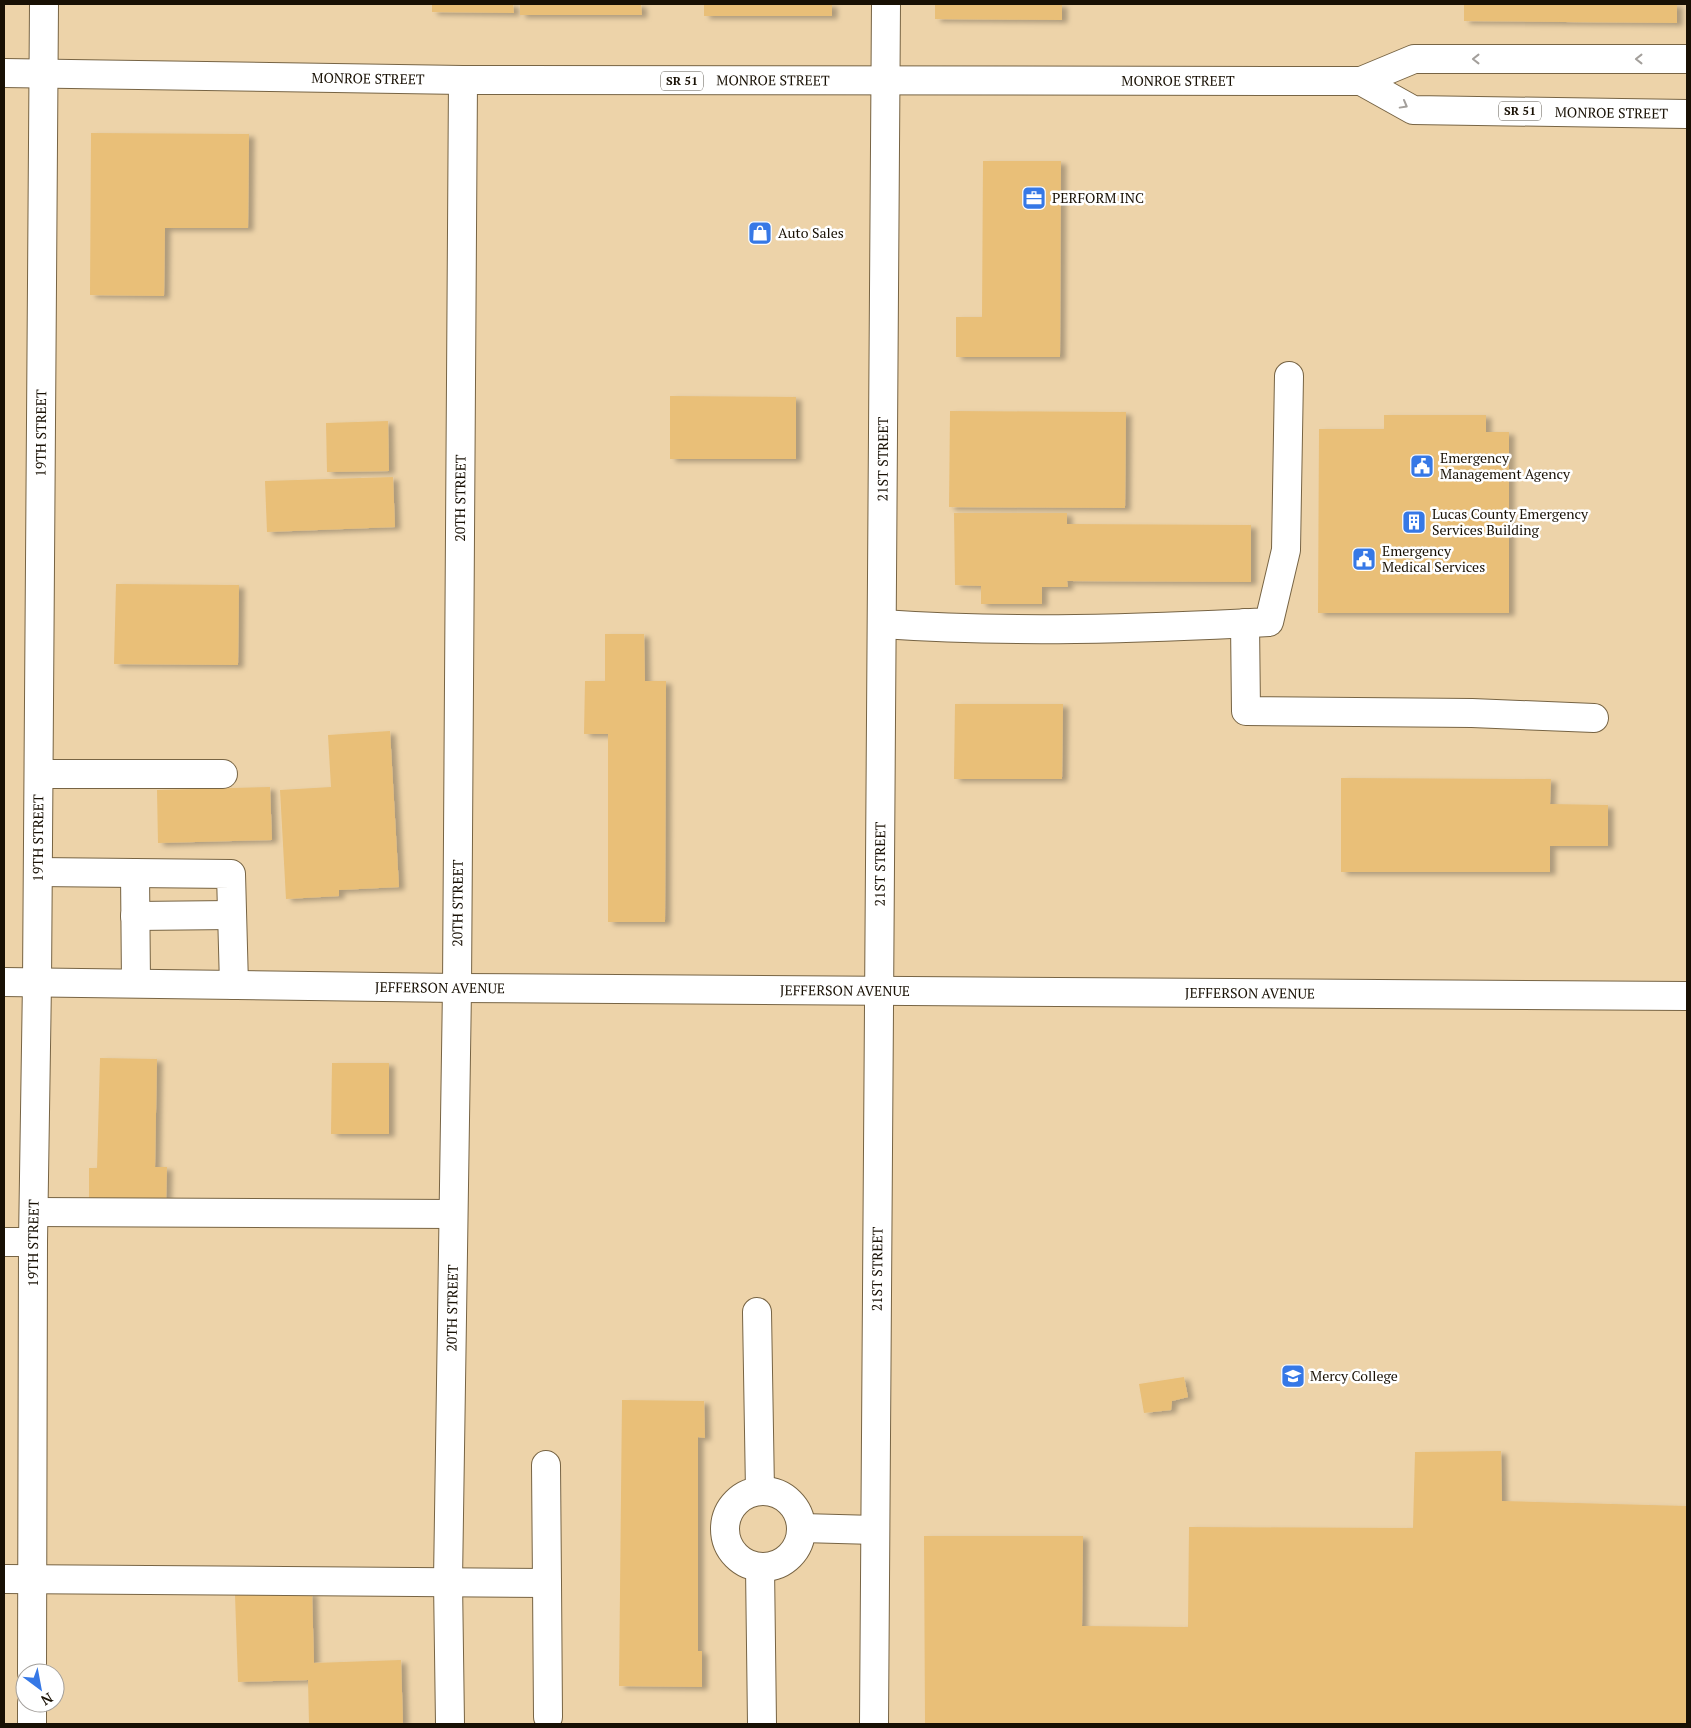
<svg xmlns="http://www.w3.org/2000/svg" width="1691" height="1728" font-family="'PT Serif',serif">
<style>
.built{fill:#edd3a9;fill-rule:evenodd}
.building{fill:#e9bf78;filter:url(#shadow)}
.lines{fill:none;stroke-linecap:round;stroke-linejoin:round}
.minor-casing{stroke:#776444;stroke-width:30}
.major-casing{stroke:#776444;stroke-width:30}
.minor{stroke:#fff;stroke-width:28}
.major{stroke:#fff;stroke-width:28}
.oneway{stroke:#a39f9b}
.labels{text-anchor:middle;stroke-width:5;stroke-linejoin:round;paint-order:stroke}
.shield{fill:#fff;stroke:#5d584f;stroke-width:1}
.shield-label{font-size:12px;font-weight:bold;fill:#181004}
.street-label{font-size:14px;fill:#181004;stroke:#fff}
.poi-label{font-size:14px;fill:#181004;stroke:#fff;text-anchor:start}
</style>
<defs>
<filter id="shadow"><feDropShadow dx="5.5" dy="3" stdDeviation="2.5" flood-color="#0004"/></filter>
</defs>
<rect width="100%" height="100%" fill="#f4deba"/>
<path class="built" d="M4,4H1687V1724H4ZM25,1673H55V1703H25Z"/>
<g class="building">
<path d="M432,4H513L514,13L432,12Z"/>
<path d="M520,4H641L642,15H520Z"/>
<rect x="704" y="4" width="128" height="12"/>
<path d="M935,4H1062V20L935,19Z"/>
<path d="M1464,4H1677V23L1464,21Z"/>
<path d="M91,133L249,134L248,228H165L164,296L90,295Z"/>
<path d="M983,161H1061L1060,357H956V317H982Z"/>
<path d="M670,396L796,397V459H670Z"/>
<path d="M950,411L1126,412L1125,508L949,507Z"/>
<path d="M1384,415H1486V432H1509V613H1318L1319,429H1384Z"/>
<path d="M388,421L389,471L327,472L326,423Z"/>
<path d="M393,477L395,527L267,532L265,481Z"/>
<path d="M954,513H1067V524L1251,525V582L1067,581L1068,587H1042V604H981V586L955,585Z"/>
<path d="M116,584L239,585L238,665L114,664Z"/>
<path d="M605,634H644L645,681H666L665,922H608V734H584L585,681H605Z"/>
<path d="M955,704H1063L1062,779H954Z"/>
<path d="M390,731L399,887L339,890V896L286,899L280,790L331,787L328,735Z"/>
<path d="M1341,778L1551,779L1550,804L1608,805V846H1550V872H1341Z"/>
<path d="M270,787L272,840L158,843L157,790Z"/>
<path d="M100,1058L157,1059L155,1167H167L166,1204L89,1203V1168H97Z"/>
<path d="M332,1063H389V1134H331Z"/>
<path d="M1184,1377L1188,1397L1172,1401L1171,1410L1144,1413L1139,1384Z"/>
<path d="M622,1400L704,1401L705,1438L698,1437V1651H702V1687L619,1686Z"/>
<path d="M1501,1451L1502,1501L1687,1506V1724H925L924,1536H1083L1082,1626L1188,1627L1189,1527L1413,1528L1415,1452Z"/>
<path d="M312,1592L314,1663L401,1660L403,1724H309L308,1680L238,1682L235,1595Z"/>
</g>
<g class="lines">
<g class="minor-casing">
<g id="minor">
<path d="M1245,623L1246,711L1472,713L1594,718"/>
<path d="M882,624C1010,633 1140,629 1269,622L1286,550L1289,376"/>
<path d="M39,774H223"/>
<path d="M38,872L231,874L234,985"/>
<path d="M135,873L136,983"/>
<path d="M135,916L232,915"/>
<path id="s1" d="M4,982L457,988L1687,996"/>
<path d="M34,1212L453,1214"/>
<path d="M4,1242H33"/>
<path d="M757,1312L760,1491"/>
<circle cx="763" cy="1529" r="38"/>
<path d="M802,1528L875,1530"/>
<path d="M760,1567L762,1724"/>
<path d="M4,1579L547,1583L546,1465"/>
<path d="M547,1583L548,1717"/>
<path id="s2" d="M32,1673L33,1242L37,982L44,4"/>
<path d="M32,1724V1703"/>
<path id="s3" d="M450,1724L448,1581L457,988L463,80"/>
<path id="s4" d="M874,1724L886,4"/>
</g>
</g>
<g class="major-casing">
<g id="major">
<path id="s5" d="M4,73L463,80L1361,81L1414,59H1687"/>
<path id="s6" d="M1361,81L1413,110L1687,114"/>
</g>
</g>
<use href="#minor" class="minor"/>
<use href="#major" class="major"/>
</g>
<defs><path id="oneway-chevron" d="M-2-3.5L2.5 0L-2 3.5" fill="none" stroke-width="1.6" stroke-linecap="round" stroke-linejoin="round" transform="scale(1.25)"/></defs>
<g class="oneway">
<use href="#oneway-chevron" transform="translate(1476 59) rotate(-180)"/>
<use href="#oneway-chevron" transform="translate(1639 59) rotate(-180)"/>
<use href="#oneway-chevron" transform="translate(1404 105) rotate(29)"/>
</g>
<defs>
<g id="office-square" transform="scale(1.25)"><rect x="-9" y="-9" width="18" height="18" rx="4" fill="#3678e6" stroke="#fff"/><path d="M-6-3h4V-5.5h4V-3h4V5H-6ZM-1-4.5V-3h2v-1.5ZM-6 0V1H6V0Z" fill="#fff"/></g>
<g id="shop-square" transform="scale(1.25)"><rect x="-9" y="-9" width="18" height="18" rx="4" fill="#3678e6" stroke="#fff"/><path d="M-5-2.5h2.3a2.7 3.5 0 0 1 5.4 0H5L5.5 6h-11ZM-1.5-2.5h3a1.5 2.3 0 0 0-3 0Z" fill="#fff"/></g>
<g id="civic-square" transform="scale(1.25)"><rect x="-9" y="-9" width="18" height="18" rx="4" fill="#3678e6" stroke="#fff"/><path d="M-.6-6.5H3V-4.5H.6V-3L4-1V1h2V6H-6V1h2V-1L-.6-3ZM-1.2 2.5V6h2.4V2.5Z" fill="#fff"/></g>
<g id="building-square" transform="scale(1.25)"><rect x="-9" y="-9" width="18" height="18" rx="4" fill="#3678e6" stroke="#fff"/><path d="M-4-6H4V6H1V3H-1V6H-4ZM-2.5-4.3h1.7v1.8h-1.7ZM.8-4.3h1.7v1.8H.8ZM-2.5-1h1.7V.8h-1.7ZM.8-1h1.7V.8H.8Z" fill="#fff"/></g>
<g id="university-square" transform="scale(1.25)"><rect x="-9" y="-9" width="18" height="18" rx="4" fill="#3678e6" stroke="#fff"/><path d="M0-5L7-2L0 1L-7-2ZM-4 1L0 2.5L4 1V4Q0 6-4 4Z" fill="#fff"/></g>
</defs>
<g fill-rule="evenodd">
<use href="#office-square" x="1034" y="198"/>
<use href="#shop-square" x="760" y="233"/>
<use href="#civic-square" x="1422" y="466"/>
<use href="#building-square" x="1414" y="522"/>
<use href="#civic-square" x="1364" y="559"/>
<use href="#university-square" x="1293" y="1376"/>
</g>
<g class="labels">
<g class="shield">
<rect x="661" y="71.5" width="42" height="19" rx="4"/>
<rect x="1499" y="101.5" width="42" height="19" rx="4"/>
</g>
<g class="shield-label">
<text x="682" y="85">SR 51</text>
<text x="1520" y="115">SR 51</text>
</g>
<g class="street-label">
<text dy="5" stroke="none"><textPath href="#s5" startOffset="364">MONROE STREET</textPath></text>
<text dy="5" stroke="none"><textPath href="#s5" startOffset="769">MONROE STREET</textPath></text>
<text dy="5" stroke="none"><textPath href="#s5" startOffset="1174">MONROE STREET</textPath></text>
<text dy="5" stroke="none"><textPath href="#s6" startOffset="258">MONROE STREET</textPath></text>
<text dy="5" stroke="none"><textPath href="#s2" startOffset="1240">19TH STREET</textPath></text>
<text dy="5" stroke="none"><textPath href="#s4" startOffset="1265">21ST STREET</textPath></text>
<text dy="5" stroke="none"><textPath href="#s3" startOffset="1226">20TH STREET</textPath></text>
<text dy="5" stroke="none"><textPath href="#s2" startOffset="835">19TH STREET</textPath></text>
<text dy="5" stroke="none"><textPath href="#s4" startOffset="860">21ST STREET</textPath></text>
<text dy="5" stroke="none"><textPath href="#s3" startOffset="821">20TH STREET</textPath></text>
<text dy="5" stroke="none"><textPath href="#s1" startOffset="436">JEFFERSON AVENUE</textPath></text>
<text dy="5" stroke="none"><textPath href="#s1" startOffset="841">JEFFERSON AVENUE</textPath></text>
<text dy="5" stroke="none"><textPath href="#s1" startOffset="1246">JEFFERSON AVENUE</textPath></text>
<text dy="5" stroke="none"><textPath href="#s2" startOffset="430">19TH STREET</textPath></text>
<text dy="5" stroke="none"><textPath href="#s4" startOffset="455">21ST STREET</textPath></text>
<text dy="5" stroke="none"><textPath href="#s3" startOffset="416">20TH STREET</textPath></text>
</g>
<g class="poi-label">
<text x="1052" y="203">PERFORM INC</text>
<text x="778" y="238">Auto Sales</text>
<text x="1440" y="463">Emergency<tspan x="1440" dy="16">Management Agency</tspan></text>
<text x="1432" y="519">Lucas County Emergency<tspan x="1432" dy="16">Services Building</tspan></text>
<text x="1382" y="556">Emergency<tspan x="1382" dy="16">Medical Services</tspan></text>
<text x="1310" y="1381">Mercy College</text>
</g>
</g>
<rect width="1691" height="1728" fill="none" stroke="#181004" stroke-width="10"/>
<g transform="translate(40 1688) rotate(148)"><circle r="24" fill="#ffffff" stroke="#a39f9b"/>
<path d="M0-4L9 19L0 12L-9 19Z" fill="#3678e6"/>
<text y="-8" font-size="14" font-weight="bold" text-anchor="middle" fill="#181004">N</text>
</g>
</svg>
